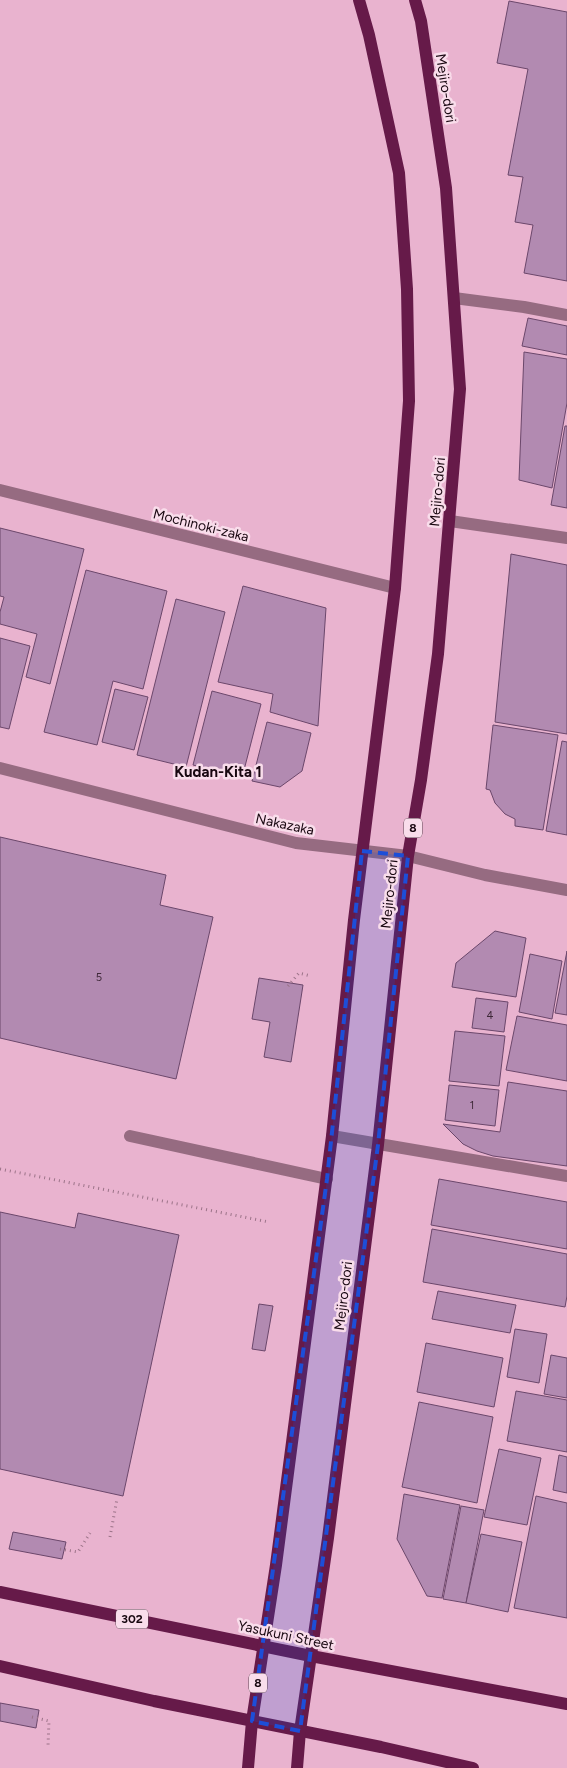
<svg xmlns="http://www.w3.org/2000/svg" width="567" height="1768" font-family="Figtree,sans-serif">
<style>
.building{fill:#b28ab1;stroke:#6b476b}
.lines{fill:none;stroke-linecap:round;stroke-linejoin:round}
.path{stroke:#9b7388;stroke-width:3;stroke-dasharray:1 4;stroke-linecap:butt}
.minor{stroke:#966b81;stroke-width:12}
.major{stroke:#661a49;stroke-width:12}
.marked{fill:#1d4ed8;fill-opacity:0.2;stroke:#1d4ed8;stroke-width:4;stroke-dasharray:10 6;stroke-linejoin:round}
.labels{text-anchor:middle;stroke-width:5;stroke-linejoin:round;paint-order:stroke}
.number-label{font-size:11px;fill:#3e2838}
.shield{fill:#f9ddeb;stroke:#5c4752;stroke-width:1}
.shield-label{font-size:12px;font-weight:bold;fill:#180710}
.street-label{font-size:14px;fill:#180710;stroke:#f9ddeb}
.neighbourhood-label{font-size:15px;font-weight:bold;fill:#180710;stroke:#f9ddeb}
</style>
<rect width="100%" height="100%" fill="#e9b3cf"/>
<g class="building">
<path d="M509,1L567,12V281L524,273L533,225L515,222L523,177L508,175L528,69L497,63Z"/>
<path d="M528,318L567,326V355L522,346Z"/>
<path d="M524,352L567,359V403L552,488L519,480Z"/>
<path d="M565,426H567V508L551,505Z"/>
<path d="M0,528L84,549L50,684L26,677L37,634L0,624V612L4,597L0,596Z"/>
<path d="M511,554L567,565V734L495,722Z"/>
<path d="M86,570L167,591L143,689L113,681L97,745L44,732Z"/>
<path d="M243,586L326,608L318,726L270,712L273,694L218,682Z"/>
<path d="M176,599L225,612L186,767L137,755Z"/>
<path d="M0,638L30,646L9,729L0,727Z"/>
<path d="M115,689L148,697L134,750L102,742Z"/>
<path d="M212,691L261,704L242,778L193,765Z"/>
<path d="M267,722L311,733L302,771L280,787L252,781Z"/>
<path d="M493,725L558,735L543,830L515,826V819L505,814L495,803L490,790L486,789Z"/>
<path d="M562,741L567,742V835L546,831Z"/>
<path d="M0,837L166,875L160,905L213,917L176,1079L0,1038Z"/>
<path d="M495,931L526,938L516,997L452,987L456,963Z"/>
<path d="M567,951V1015L555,1013Z"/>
<path d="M530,954L562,961L552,1019L519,1012Z"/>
<path d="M259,978L303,985L291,1062L264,1057L270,1022L252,1019Z"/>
<path d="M476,998L508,1002L504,1032L472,1028Z"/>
<path d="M517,1016L567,1025V1081L506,1070Z"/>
<path d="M455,1031L505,1036L499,1086L449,1081Z"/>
<path d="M508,1082L567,1091V1166L493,1156L477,1151L463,1144L443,1124L500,1132Z"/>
<path d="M449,1085L499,1090L495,1126L445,1120Z"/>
<path d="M439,1179L567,1202V1249L431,1225Z"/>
<path d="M0,1212L75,1228L78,1213L179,1235L123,1496L0,1469Z"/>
<path d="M432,1229L567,1254V1296L565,1307L423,1282Z"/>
<path d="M438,1291L516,1305L510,1333L432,1319Z"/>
<path d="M259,1304L273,1306L265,1351L252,1349Z"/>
<path d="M515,1329L547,1334L539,1383L507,1377Z"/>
<path d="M426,1343L503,1358L494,1407L417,1392Z"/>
<path d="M551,1355L567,1358V1398L544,1394Z"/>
<path d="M516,1391L567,1400V1452L507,1441Z"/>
<path d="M419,1402L493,1417L477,1503L402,1487Z"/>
<path d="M499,1449L541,1458L527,1525L484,1517Z"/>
<path d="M559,1455L567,1457V1493L553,1490Z"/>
<path d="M404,1494L460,1505L442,1598L427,1596L397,1539Z"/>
<path d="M536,1496L567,1503V1618L514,1608Z"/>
<path d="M461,1506L484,1510L466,1603L443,1599Z"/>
<path d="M13,1532L66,1542L62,1559L9,1549Z"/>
<path d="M481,1534L522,1542L508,1612L466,1603Z"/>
<path d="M0,1703L39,1710L36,1728L0,1721Z"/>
</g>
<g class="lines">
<g class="path">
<path d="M288,986L299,973L311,976"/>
<path d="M0,1169L269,1222"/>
<path d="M110,1537L117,1499"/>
<path d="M60,1549L78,1552L90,1533"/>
<path d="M32,1717L49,1721L48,1746"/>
</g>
<g class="minor">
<path d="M454,298L524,307L567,315"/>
<path d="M0,490L395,588"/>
<path d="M450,521L567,538"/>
<path d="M0,768L296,843L408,856L485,875L567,890"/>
<path d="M130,1136L327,1179"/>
<path d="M332,1136L567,1176"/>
</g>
<g class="major">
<path d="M0,1592L311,1656L567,1704"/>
<path d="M0,1666L154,1701L381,1747L473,1768"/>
<path d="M248,1768L252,1721L276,1565L332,1136L354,920L395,588L409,401L407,289L399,173L369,35L359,0"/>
<path d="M297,1768L300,1731L328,1538L378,1145L408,856L421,780L438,654L460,389L446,188L421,21L415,0"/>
</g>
</g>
<path class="marked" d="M362,851L408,856L378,1145L300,1731L252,1721L327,1179Z"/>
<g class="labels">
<g class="number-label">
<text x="99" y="981">5</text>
<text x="490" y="1019">4</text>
<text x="472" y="1109">1</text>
</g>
<g class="shield">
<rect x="404" y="818.5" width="18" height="19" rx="4"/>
<rect x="116" y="1609.5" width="32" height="19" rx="4"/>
<rect x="249" y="1673.5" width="18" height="19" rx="4"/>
</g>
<g class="shield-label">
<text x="413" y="832">8</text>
<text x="132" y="1623">302</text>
<text x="258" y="1687">8</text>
</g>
<g class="street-label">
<text transform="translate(446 88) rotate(81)" y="5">Mejiro-dori</text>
<text transform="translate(437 492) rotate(-85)" y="5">Mejiro-dori</text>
<text transform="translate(201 525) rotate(14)" y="5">Mochinoki-zaka</text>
<text transform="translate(285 824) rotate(12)" y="5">Nakazaka</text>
<text transform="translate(389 894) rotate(-84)" y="5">Mejiro-dori</text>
<text transform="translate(343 1296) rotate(-83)" y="5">Mejiro-dori</text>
<text transform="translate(286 1635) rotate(12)" y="5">Yasukuni Street</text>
</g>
<g class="neighbourhood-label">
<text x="218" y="777">Kudan-Kita 1</text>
</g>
</g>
</svg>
